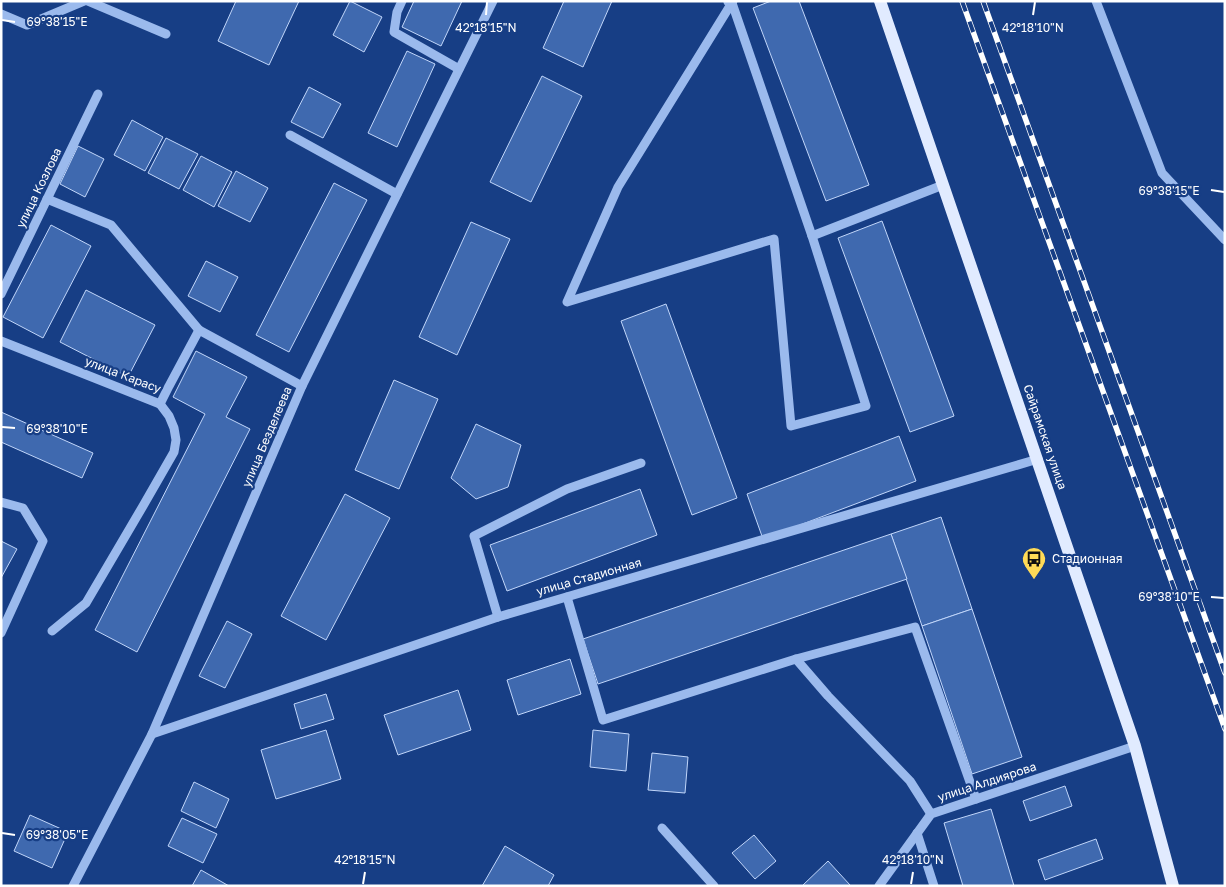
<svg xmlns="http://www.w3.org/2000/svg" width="1226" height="887" font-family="'Golos Text',sans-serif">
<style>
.building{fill:#3f69af;stroke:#c1d6fa}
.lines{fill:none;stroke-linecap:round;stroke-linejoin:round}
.minor{stroke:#9bbaed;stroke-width:9}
.major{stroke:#e1ebff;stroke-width:12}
.rail-casing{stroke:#fff;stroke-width:5.5}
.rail{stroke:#173e85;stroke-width:4;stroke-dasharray:11;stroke-linecap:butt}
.ticks{fill:none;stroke:#fff;stroke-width:2}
.labels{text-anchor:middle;stroke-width:4.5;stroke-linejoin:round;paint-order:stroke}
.street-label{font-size:12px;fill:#fff;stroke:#173e85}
.poi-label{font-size:12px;fill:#fff;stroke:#173e85;text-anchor:start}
.ticks-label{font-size:12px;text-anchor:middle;fill:#fff;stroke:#173e85;stroke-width:4.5;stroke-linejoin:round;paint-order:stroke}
</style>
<rect width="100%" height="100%" fill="#173e85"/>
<g class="building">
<path d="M236,1H299L269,65L218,41Z"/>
<path d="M350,1L382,17L364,52L333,35Z"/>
<path d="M414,1H462L441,46L402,27Z"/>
<path d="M564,1H612L583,67L543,48Z"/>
<path d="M771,1H799L869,185L826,201L753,8Z"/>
<path d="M407,51L435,64L397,147L368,133Z"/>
<path d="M542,76L582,96L531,202L490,182Z"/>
<path d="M309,87L341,104L323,138L291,122Z"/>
<path d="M132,120L163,137L145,171L114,155Z"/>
<path d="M166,138L198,154L179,189L148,173Z"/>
<path d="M78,146L104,159L85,197L60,184Z"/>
<path d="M201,156L232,172L214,207L183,190Z"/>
<path d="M236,171L268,188L250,222L218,206Z"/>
<path d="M334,183L367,200L289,352L256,335Z"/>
<path d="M882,221L954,416L910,432L838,238Z"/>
<path d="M471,222L510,239L457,355L419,337Z"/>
<path d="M51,225L91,246L43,338L3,317Z"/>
<path d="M206,261L238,277L220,312L188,296Z"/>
<path d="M86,290L155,325L128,377L60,342Z"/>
<path d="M666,304L737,498L692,515L621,321Z"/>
<path d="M196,351L247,377L226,417L250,429L137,652L95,630L205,414L173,397Z"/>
<path d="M394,380L438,399L399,489L355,470Z"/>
<path d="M1,412L93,453L82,478L1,442Z"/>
<path d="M476,424L521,445L508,487L476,499L451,478Z"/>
<path d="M899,436L916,481L763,539L747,494Z"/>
<path d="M640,489L657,535L507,591L490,545Z"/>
<path d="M345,494L390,518L326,640L281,616Z"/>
<path d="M941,517L972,609L922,626L891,534Z"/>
<path d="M891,534L907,579L598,684L583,639Z"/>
<path d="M1,541L17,549L1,578Z"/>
<path d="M972,609L1022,757L972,774L922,626Z"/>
<path d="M227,621L252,634L225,688L199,676Z"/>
<path d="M570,659L581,694L518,715L507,680Z"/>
<path d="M458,690L471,730L398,755L384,715Z"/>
<path d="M326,694L334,719L301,729L294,704Z"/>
<path d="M326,730L341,779L276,799L261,750Z"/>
<path d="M593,730L629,734L626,771L590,767Z"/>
<path d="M652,753L688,757L685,793L648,790Z"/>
<path d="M194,782L229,799L216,828L181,811Z"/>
<path d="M1065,786L1072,806L1030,821L1023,801Z"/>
<path d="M991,809L1014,886H963L944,823Z"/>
<path d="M30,815L68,832L52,868L14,851Z"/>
<path d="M182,818L217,834L203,863L168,846Z"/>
<path d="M754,835L776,861L755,879L732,853Z"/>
<path d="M1096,839L1103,859L1045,880L1038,860Z"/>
<path d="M505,846L554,875L548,886H482Z"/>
<path d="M828,861L850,885L849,886H802Z"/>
<path d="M201,870L229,886H192Z"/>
</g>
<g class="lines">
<g class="minor">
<path d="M88,1L166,34"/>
<path d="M402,1L397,12L394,32L459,69"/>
<path d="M733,1L618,187L567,302L774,239L791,426L866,406L812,236L943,185"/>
<path d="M1096,1L1162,173L1225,240"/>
<path d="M728,2L732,3L812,236"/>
<path d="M1,14L27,25L84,1"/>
<path d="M290,135L397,194"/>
<path d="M47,199L111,225L199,330"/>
<path d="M1,294L98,94"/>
<path d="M1,341L160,404"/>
<path d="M160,404L169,386L199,330L302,386"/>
<path d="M1,502L23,508L43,541L1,633"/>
<path d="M567,597L603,720L796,659L915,627L976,799"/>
<path d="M498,617L474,536L567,489L641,463"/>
<path d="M52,631L86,603L143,506L174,452L176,440L174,428L169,416L160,404"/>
<path d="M796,659L828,696L910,781L931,814"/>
<path d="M152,734L498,617L1038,459"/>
<path d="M662,828L714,886"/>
<path d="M917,833L934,886"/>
<path d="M73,886L152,734L302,386L493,1"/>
<path d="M879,886L931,814L1135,746"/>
</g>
<path class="major" d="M880,1L1135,746L1173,886"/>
<g class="rail-casing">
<g id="rail">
<path d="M962,1L1225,729"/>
<path d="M983,1L1225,673"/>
</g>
</g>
<use href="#rail" class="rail"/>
</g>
<path class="ticks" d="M486,15L487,2M1033,15L1035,2M2,20L15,22M1211,190L1224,192M2,427L15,428M1211,597L1224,598M2,833L15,835M363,884L365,872M911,884L913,872"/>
<defs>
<g id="bus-pin" transform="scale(1.25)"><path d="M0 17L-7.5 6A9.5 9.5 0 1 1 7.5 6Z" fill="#ffdb57" stroke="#173e85"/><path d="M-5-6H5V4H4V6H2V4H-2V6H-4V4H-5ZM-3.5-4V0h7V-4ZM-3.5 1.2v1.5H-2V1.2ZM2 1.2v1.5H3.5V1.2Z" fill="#111"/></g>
</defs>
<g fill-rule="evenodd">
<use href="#bus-pin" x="1034" y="559"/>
</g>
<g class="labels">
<g class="street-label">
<text transform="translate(39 188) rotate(-64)" y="4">улица Козлова</text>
<text transform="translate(123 375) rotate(21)" y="4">улица Карасу</text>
<text transform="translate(267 437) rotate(-67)" y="4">улица Безделеева</text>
<text transform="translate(1045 437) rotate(71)" y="4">Сайрамская улица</text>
<text transform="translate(589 577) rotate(-16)" y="4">улица Стадионная</text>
<text transform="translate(987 782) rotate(-18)" y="4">улица Алдиярова</text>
</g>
<g class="poi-label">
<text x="1052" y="563">Стадионная</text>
</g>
</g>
<g class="ticks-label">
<text x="57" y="26">69°38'15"E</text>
<text x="486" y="32">42°18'15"N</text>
<text x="1033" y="32">42°18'10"N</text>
<text x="1169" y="195">69°38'15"E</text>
<text x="57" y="433">69°38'10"E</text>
<text x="1169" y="601">69°38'10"E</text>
<text x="57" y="839">69°38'05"E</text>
<text x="365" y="864">42°18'15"N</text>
<text x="913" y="864">42°18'10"N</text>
</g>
<rect width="1226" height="887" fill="none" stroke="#ffffff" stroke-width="5"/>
</svg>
